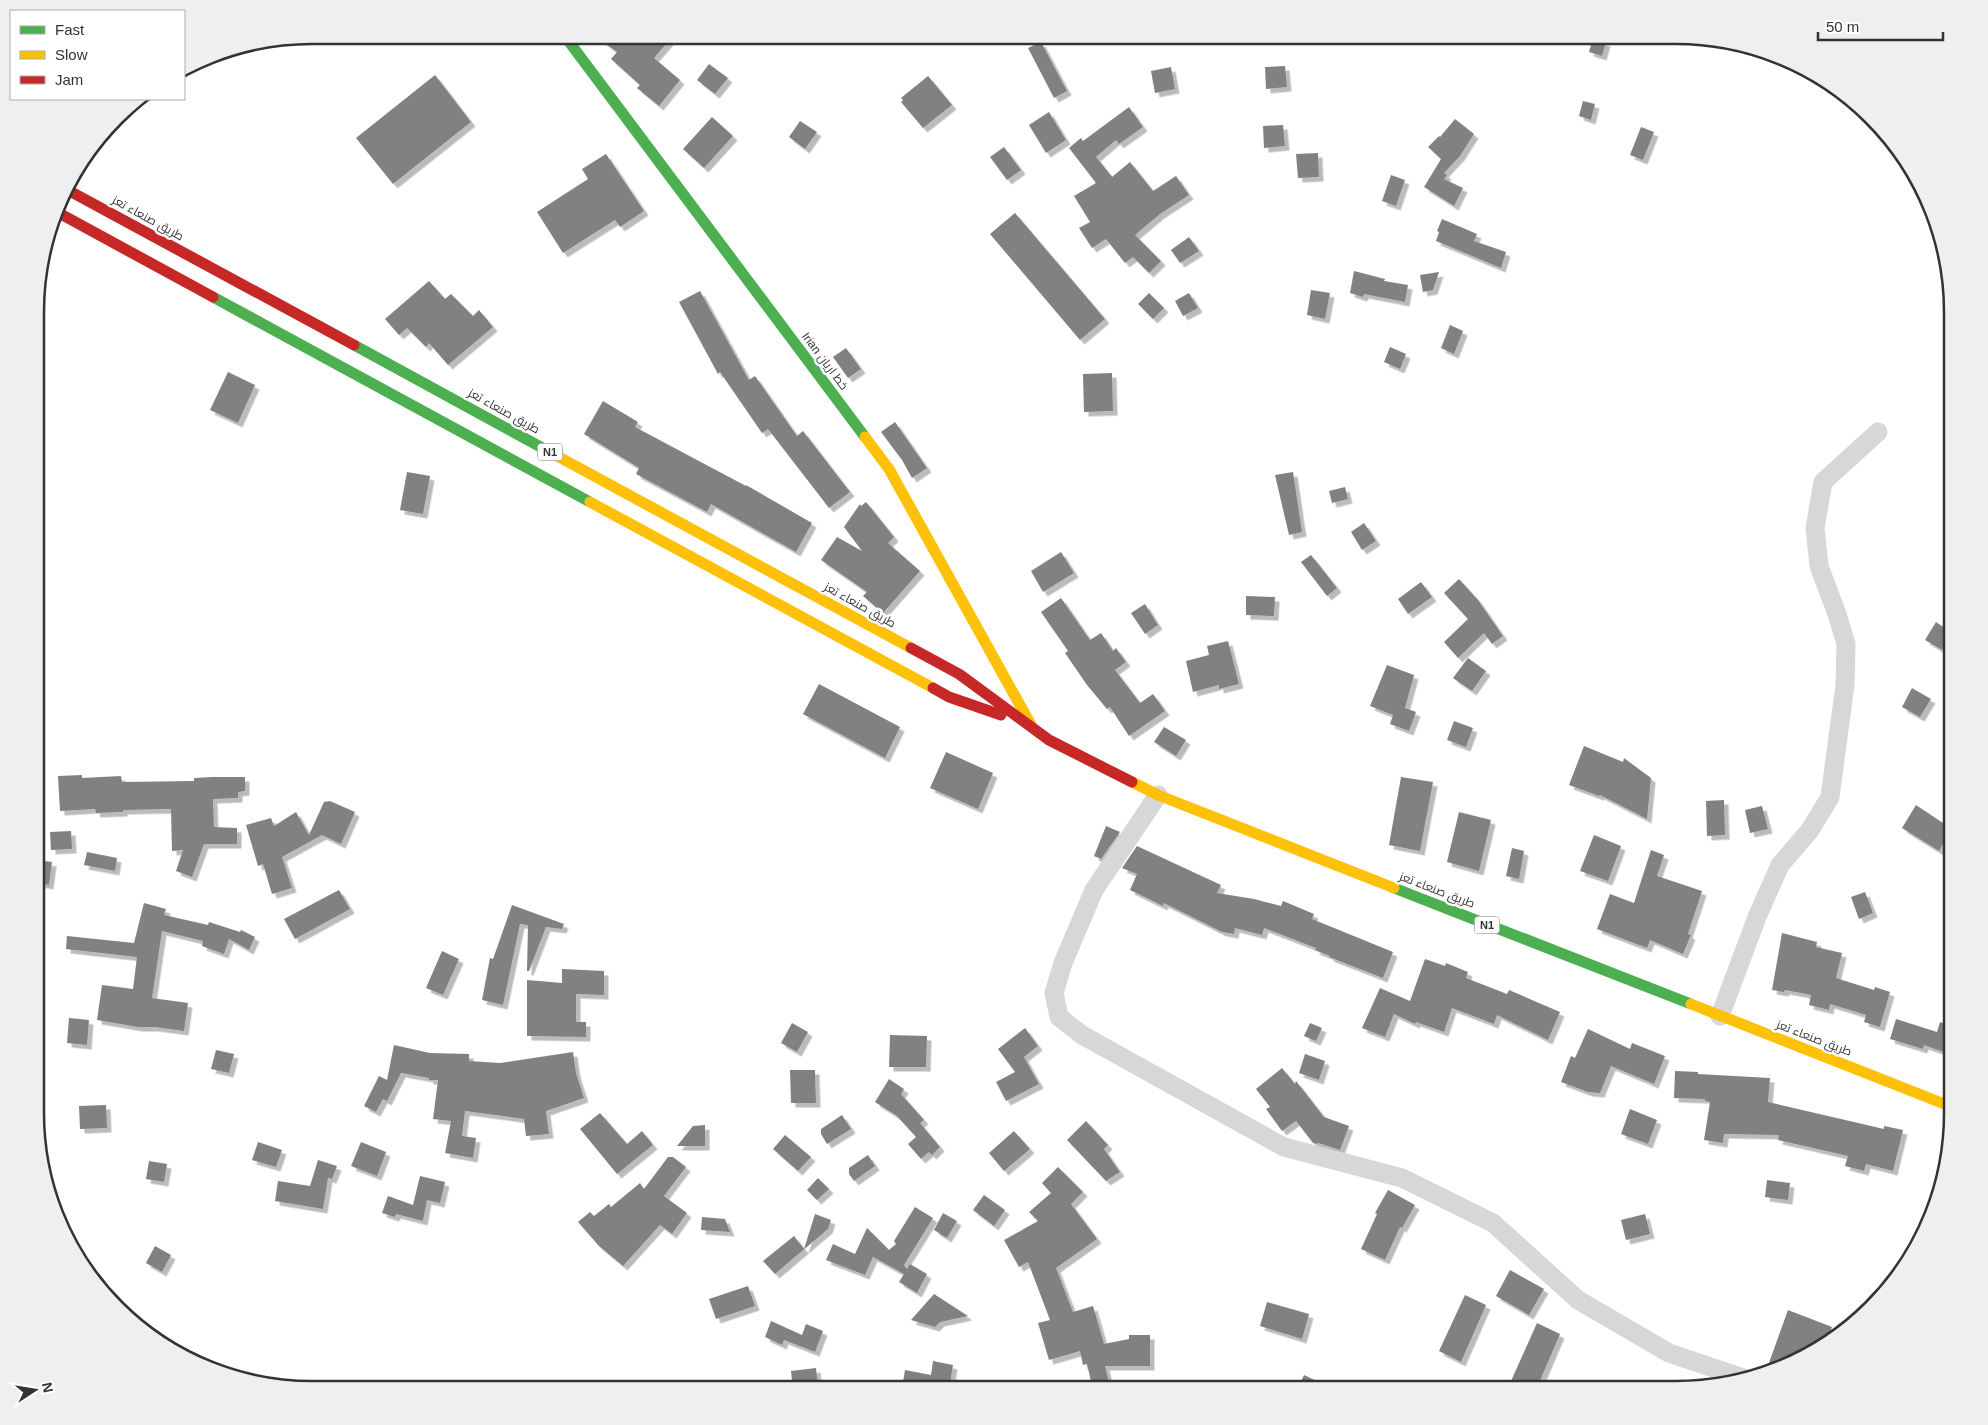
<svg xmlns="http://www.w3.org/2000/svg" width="1988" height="1425" font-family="Arial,Cairo,sans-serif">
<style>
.building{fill:#818181;filter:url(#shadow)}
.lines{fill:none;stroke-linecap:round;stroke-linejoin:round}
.street{stroke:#d7d7d7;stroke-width:19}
.fast{stroke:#4caf50;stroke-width:11}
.slow{stroke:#ffc107;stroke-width:11}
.jam{stroke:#c62828;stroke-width:11}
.labels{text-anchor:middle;stroke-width:5;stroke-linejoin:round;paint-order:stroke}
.shield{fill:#fff;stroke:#707070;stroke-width:1}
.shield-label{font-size:11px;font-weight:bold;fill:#333}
.street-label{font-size:12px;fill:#333;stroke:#fff}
.rim{fill:none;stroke:#333;stroke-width:2.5}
</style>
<defs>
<filter id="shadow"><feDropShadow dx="4.5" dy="4.5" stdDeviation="0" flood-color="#0004"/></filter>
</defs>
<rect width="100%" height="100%" fill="#fff"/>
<g class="building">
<path d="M594,35H674L654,58L680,80L659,106L637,88L640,85L611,59L617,52Z"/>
<path d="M1593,38L1606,42L1602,56L1589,52Z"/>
<path d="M1041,42L1067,91L1054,98L1028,48Z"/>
<path d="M709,64L728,78L715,94L697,80Z"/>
<path d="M1285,66L1287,87L1266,89L1265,67Z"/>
<path d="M1171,67L1175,89L1155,93L1151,71Z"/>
<path d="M435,75L471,122L393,184L356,138Z"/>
<path d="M928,76L952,105L923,128L901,102L903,100L901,98Z"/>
<path d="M1583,101L1595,104L1591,120L1579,116Z"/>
<path d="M1129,107L1143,127L1119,144L1116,140L1096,157L1112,177L1130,162L1153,191L1176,176L1189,195L1160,214L1135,235L1161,261L1149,273L1133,257L1125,263L1106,239L1092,248L1079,228L1090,222L1074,196L1096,183L1069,148L1081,138L1083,141Z"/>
<path d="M1049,112L1066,140L1046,153L1029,125Z"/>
<path d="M712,117L733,136L704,168L683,149Z"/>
<path d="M1455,119L1474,134L1460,156L1444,173L1447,175L1444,179L1463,188L1454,206L1424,187L1441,159L1428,147L1439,136L1440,137Z"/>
<path d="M800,121L817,132L805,149L789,137Z"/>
<path d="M1283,125L1285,146L1264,148L1263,126Z"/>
<path d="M1641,127L1654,132L1643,160L1630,155Z"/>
<path d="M1004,147L1021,170L1007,180L990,157Z"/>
<path d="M1318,153L1319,177L1298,178L1296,154Z"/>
<path d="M606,154L644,211L620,227L615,220L563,253L537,212L588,179L582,169Z"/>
<path d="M1391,175L1405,180L1396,206L1382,201Z"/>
<path d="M1015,213L1105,319L1080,340L990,234Z"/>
<path d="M1442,219L1477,234L1474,241L1506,252L1501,268L1436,241L1439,232L1437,231Z"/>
<path d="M1189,237L1199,251L1180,263L1171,250Z"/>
<path d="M1354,271L1385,279L1384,281L1408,285L1405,302L1364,294L1363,297L1350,293Z"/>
<path d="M1439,272L1433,290L1423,292L1420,275Z"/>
<path d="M429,281L445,299L451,294L473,316L479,310L493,327L448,365L429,343L426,347L407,328L399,335L385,319Z"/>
<path d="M1311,290L1330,293L1325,319L1307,315Z"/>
<path d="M700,291L749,380L755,376L797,436L803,431L850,492L829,508L768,429L762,433L720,372L718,374L679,302Z"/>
<path d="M1149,293L1164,308L1153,319L1138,304Z"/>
<path d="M1189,293L1198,308L1183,316L1175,301Z"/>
<path d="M1450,325L1463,331L1454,354L1441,348Z"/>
<path d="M1390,347L1406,354L1400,369L1384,362Z"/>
<path d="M846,348L861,369L848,378L833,357Z"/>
<path d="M228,372L255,385L238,423L210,410Z"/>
<path d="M1112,373L1113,411L1084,412L1083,374Z"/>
<path d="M603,401L638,422L635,427L746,486V485L812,523L796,552L711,504L707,512L636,474L639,468L584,434Z"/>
<path d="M895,422L927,468L912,478L902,460L881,432Z"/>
<path d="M407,472L430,476L423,514L400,510Z"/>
<path d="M1293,472L1302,532L1289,535L1275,475Z"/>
<path d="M1345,487L1348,499L1332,503L1329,491Z"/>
<path d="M866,502L894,537L888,543L920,571L883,613L863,596L867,592L821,560L837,537L862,551L844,527L860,504L861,506Z"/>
<path d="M1364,523L1376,541L1362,550L1351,532Z"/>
<path d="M1061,552L1074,573L1043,592L1031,571Z"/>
<path d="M1311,555L1337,588L1327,596L1301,562Z"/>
<path d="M1459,579L1478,600L1503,636L1492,644L1484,633L1458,658L1444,642L1468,619L1444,593Z"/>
<path d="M1421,582L1432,597L1408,614L1398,599Z"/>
<path d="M1246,596L1275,597L1274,616L1246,615Z"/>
<path d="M1061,598L1090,640L1101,633L1113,651L1116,648L1126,662L1115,670L1140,703L1153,694L1165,711L1129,736L1110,707L1107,709L1087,685L1065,653L1068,651L1041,612Z"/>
<path d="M1145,604L1158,625L1145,634L1131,613Z"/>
<path d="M1936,622L1952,633L1942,650L1925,640Z"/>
<path d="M1228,641L1239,684L1219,689V685L1193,692L1186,661L1209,655L1207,646Z"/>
<path d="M1468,658L1486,671L1472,691L1453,678Z"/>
<path d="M1387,665L1414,675L1405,708L1416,712L1409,731L1390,724L1393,715L1370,706Z"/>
<path d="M819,684L900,727L885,758L803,714Z"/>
<path d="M1912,688L1931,699L1920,717L1902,707Z"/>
<path d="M1454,721L1473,728L1466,747L1447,740Z"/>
<path d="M1164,727L1186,740L1176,756L1154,742Z"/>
<path d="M1584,746L1623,762L1624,758L1651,778L1647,819L1600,795L1599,796L1569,785Z"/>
<path d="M946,752L993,773L978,809L930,788Z"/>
<path d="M82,775V778L121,776L122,782L194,781V778L212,777H245V791L238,792V798L213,799L214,827L237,828V844H204L192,877L176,871L183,850L172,851L171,809L123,810V812L96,813L95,809L60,811L58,776Z"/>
<path d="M1401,777L1433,782L1420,851L1389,845Z"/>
<path d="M1724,800L1725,835L1707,836L1706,801Z"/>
<path d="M330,801L355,812L341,844L322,835L282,857L292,888L272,894L263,864L258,866L246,825L271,818L274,826L296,812L309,835L324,802Z"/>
<path d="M1916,805L1952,829L1939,851L1902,828Z"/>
<path d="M1762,806L1768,829L1750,833L1745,810Z"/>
<path d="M1459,812L1491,820L1479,871L1447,862Z"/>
<path d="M1106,826L1120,832L1101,859L1094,856Z"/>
<path d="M71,831L72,849L51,850L50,832Z"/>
<path d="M1594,835L1621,846L1608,881L1580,871Z"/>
<path d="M1137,846L1221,885L1217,893L1254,899L1281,906L1283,901L1314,914L1312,919L1393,952L1383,978L1329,957L1330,956L1315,950L1316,948L1264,928L1262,935L1235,928L1234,934L1222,932L1164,903L1163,906L1130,890L1137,874L1122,868Z"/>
<path d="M1512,848L1524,851L1519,879L1506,876Z"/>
<path d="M1651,850L1664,855L1657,876L1702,891L1688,934L1691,935L1683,954L1650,940L1647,948L1597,929L1610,894L1634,903Z"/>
<path d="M87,852L117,858L115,871L84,865Z"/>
<path d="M37,860L52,862L49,885L37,883Z"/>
<path d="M339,890L350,909L295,939L284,919Z"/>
<path d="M1865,892L1873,913L1859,919L1851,897Z"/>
<path d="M144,903L166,909L164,915L208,925L209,922L240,932L241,930L255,937L249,950L229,939L224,954L202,946L203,941L162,931L152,998L188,1003L184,1031L155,1027H138L97,1020L102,985L133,989L137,957L66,949L67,936L134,943Z"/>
<path d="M512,905L564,924L562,929L546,927L529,971H527L528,925L520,924L503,1005L482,1000L490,958L493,959Z"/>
<path d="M1782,933L1817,942L1816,947L1842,953L1836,978L1874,990L1875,987L1890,992L1880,1027L1864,1022L1866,1015L1830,1004L1829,1010L1809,1005L1811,995L1785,990L1784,992L1772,990Z"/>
<path d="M442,951L459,959L443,995L426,988Z"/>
<path d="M1425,959L1445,966L1446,963L1468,972L1466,978L1507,994L1509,990L1560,1012L1548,1040L1497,1015L1494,1024L1452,1008L1444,1032L1416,1022L1415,1024L1394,1014L1385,1037L1362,1028L1380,988L1410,1001Z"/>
<path d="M562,969L604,971V995L576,994V1022H586V1037L527,1036V980L562,983Z"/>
<path d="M69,1018L89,1020L87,1045L67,1043Z"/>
<path d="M1896,1019L1937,1032L1940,1022L1952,1027V1055L1924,1045L1923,1049L1890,1039Z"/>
<path d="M792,1023L808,1032L797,1052L781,1043Z"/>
<path d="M1310,1023L1322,1028L1316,1041L1304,1036Z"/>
<path d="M1025,1028L1038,1046L1024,1057L1039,1084L1006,1101L996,1082L1015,1072L998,1049Z"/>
<path d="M1588,1029L1630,1049L1632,1043L1665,1056L1654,1084L1611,1066L1600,1093L1588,1092L1561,1082L1571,1056L1575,1058Z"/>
<path d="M890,1035L927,1036L926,1067H889Z"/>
<path d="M394,1045L430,1053L469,1054V1061L500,1063L573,1052L576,1073L584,1098L546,1111L549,1134L526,1136L524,1119L465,1111L462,1136L476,1138L473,1158L445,1153L451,1121L433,1119L438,1080H429V1078L401,1073L387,1101L383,1099L384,1097L376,1112L364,1106L379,1076L387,1080Z"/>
<path d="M216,1050L234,1054L229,1073L211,1069Z"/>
<path d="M1305,1054L1325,1061L1319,1080L1299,1073Z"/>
<path d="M1282,1068L1295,1084L1296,1081L1324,1117L1349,1126L1340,1150L1318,1143L1317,1144L1313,1143L1296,1121L1282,1131L1266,1109L1270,1107L1256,1089Z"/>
<path d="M790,1070H815L816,1103H791Z"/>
<path d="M1675,1071L1698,1072V1074L1770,1078L1768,1102L1884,1129V1126L1903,1130L1893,1171L1866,1164L1864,1171L1845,1166L1848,1156L1778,1140L1779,1135L1724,1134L1723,1143L1704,1140L1710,1102L1705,1101V1099L1674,1098Z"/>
<path d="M889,1079L904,1089L901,1094L924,1120L920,1123L940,1147L932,1155L929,1152L921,1159L908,1144L916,1137L897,1116L875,1102Z"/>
<path d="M106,1105L107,1128L80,1129L79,1106Z"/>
<path d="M1630,1109L1657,1120L1648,1144L1621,1134Z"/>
<path d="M600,1113L627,1144L642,1131L653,1145L617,1174L580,1129Z"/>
<path d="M842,1115L851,1129L827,1144L821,1134V1129Z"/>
<path d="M1086,1121L1108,1145L1104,1149L1120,1172L1106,1181L1067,1140Z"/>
<path d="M705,1125V1146H677L693,1126Z"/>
<path d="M1014,1131L1030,1149L1004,1171L989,1153Z"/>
<path d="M785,1135L811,1157L798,1171L773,1149Z"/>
<path d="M258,1142L282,1150L276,1167L252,1160Z"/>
<path d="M361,1142L386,1152L377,1176L351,1166Z"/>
<path d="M868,1155L875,1166L854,1181L849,1174V1168Z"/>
<path d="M668,1157H673L686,1167L664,1196L687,1213L672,1234L660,1225L623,1266L599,1246L578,1222L590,1212L594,1216L609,1204L611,1207L640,1183L644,1189Z"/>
<path d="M318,1160L337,1166L332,1179L328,1178L323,1209L275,1201L278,1181L310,1186Z"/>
<path d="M149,1161L167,1164L164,1182L146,1179Z"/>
<path d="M1058,1167L1083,1192L1071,1204L1097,1239L1056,1268L1073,1312L1093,1306L1104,1344L1129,1339V1335H1150V1366H1105L1111,1390H1093L1087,1364L1083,1365L1080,1351L1049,1360L1038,1323L1050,1320L1028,1262L1019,1267L1004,1240L1038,1221L1029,1212L1051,1193L1042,1183Z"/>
<path d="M420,1176L445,1182L440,1203L427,1200L423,1221L396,1214L395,1217L382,1213L388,1196L413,1205Z"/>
<path d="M818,1178L829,1189L817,1200L807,1190Z"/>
<path d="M1767,1180L1790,1183L1788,1200L1765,1197Z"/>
<path d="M1388,1190L1415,1205L1402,1228L1400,1227L1385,1260L1361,1249L1377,1214L1375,1213Z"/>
<path d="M984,1195L1005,1210L994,1226L973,1210Z"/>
<path d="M915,1207L933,1218L904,1265L907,1269L910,1264L927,1274L917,1293L899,1282L904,1274L873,1257L865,1275L826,1260L833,1244L855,1254L867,1228L889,1250L896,1244L894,1241Z"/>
<path d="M943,1213L957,1221L947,1238L934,1230Z"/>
<path d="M815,1214L831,1220L828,1229L775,1274L763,1261L794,1236L804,1249Z"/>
<path d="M1645,1214L1650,1234L1626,1240L1621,1220Z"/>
<path d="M702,1217L725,1219L730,1232L701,1230Z"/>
<path d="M155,1246L171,1255L162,1272L146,1263Z"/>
<path d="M1510,1270L1544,1289L1529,1315L1496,1296Z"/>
<path d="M748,1286L755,1306L716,1319L709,1299Z"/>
<path d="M934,1294L968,1316L940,1322L935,1327L911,1320Z"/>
<path d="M1465,1295L1486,1305L1461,1362L1439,1351Z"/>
<path d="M1267,1302L1309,1314L1302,1339L1260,1326Z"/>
<path d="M1788,1310L1832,1327L1825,1345L1799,1361L1765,1374Z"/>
<path d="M771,1321L802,1335L806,1324L823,1331L815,1352L784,1340L782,1345L765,1337Z"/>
<path d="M1537,1323L1560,1334L1536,1390H1507Z"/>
<path d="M933,1361L953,1365L949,1390L902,1388L905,1370L931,1375Z"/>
<path d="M816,1368L818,1387L793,1390L791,1371Z"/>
<path d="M1304,1375L1336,1390H1297Z"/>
</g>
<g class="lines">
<g class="street">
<path d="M1158,795L1094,890L1063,963L1054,993L1059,1017L1082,1035L1284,1147L1402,1178L1493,1223L1578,1300L1669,1353L1749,1380"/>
<path d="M1720,1016L1757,917L1780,865L1810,830L1830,797L1845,685L1846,644L1837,614L1819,566L1815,528L1823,482L1878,432"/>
</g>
<g class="fast">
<path d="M564,35L865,437"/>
<path d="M213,297L590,502"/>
<path d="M354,345L559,457"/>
<path d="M1394,888L1691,1004"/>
</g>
<g class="slow">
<path d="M865,437L889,469L1031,725"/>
<path d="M559,457L911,648"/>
<path d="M590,502L933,688"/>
<path d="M1132,782L1158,795L1394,888"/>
<path d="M1691,1004L1952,1107"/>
</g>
<g class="jam">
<path d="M64,188L354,345"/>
<path d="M57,212L213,297"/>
<path d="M911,648L959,674L1049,740L1132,782"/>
<path d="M933,688L949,697L1001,715"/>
</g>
</g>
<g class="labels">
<g class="shield">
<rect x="537.5" y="443.5" width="25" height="17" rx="4"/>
<rect x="1474.5" y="916.5" width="25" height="17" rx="4"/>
</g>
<g class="shield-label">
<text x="550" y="456">N1</text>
<text x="1487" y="929">N1</text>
</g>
<g class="street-label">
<text transform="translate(148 218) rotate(29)" y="4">طريق صنعاء تعز</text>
<text transform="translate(825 361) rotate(53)" y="4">Irian خط اريان</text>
<text transform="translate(504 411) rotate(29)" y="4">طريق صنعاء تعز</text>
<text transform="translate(860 605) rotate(29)" y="4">طريق صنعاء تعز</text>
<text transform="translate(1437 890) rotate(21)" y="4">طريق صنعاء تعز</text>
<text transform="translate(1814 1038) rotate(21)" y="4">طريق صنعاء تعز</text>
</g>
</g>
<path d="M0 0H1988V1425H0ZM312 44H1676A268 268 0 0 1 1944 312V1113A268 268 0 0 1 1676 1381H312A268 268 0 0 1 44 1113V312A268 268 0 0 1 312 44Z" fill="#efefef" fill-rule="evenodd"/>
<path class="rim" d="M312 44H1676A268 268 0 0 1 1944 312V1113A268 268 0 0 1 1676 1381H312A268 268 0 0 1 44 1113V312A268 268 0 0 1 312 44Z"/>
<rect x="10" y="10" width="175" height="90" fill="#ffffff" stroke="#adadad"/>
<rect x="20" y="26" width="25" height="8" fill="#4caf50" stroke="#adadad"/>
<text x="55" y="35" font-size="15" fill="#333333">Fast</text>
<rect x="20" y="51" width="25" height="8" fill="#ffc107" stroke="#adadad"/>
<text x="55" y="60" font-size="15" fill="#333333">Slow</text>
<rect x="20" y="76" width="25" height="8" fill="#c62828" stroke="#adadad"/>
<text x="55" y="85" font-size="15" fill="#333333">Jam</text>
<g transform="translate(35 1390) rotate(78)" stroke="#ffffff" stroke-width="4" paint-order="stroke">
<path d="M0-4L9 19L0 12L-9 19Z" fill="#333333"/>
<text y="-8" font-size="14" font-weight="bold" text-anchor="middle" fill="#333333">N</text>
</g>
<path d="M1818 32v8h125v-8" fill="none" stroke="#333333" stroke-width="2.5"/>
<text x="1826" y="32" font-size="15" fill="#333333" stroke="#ffffff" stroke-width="4" paint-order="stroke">50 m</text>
</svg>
